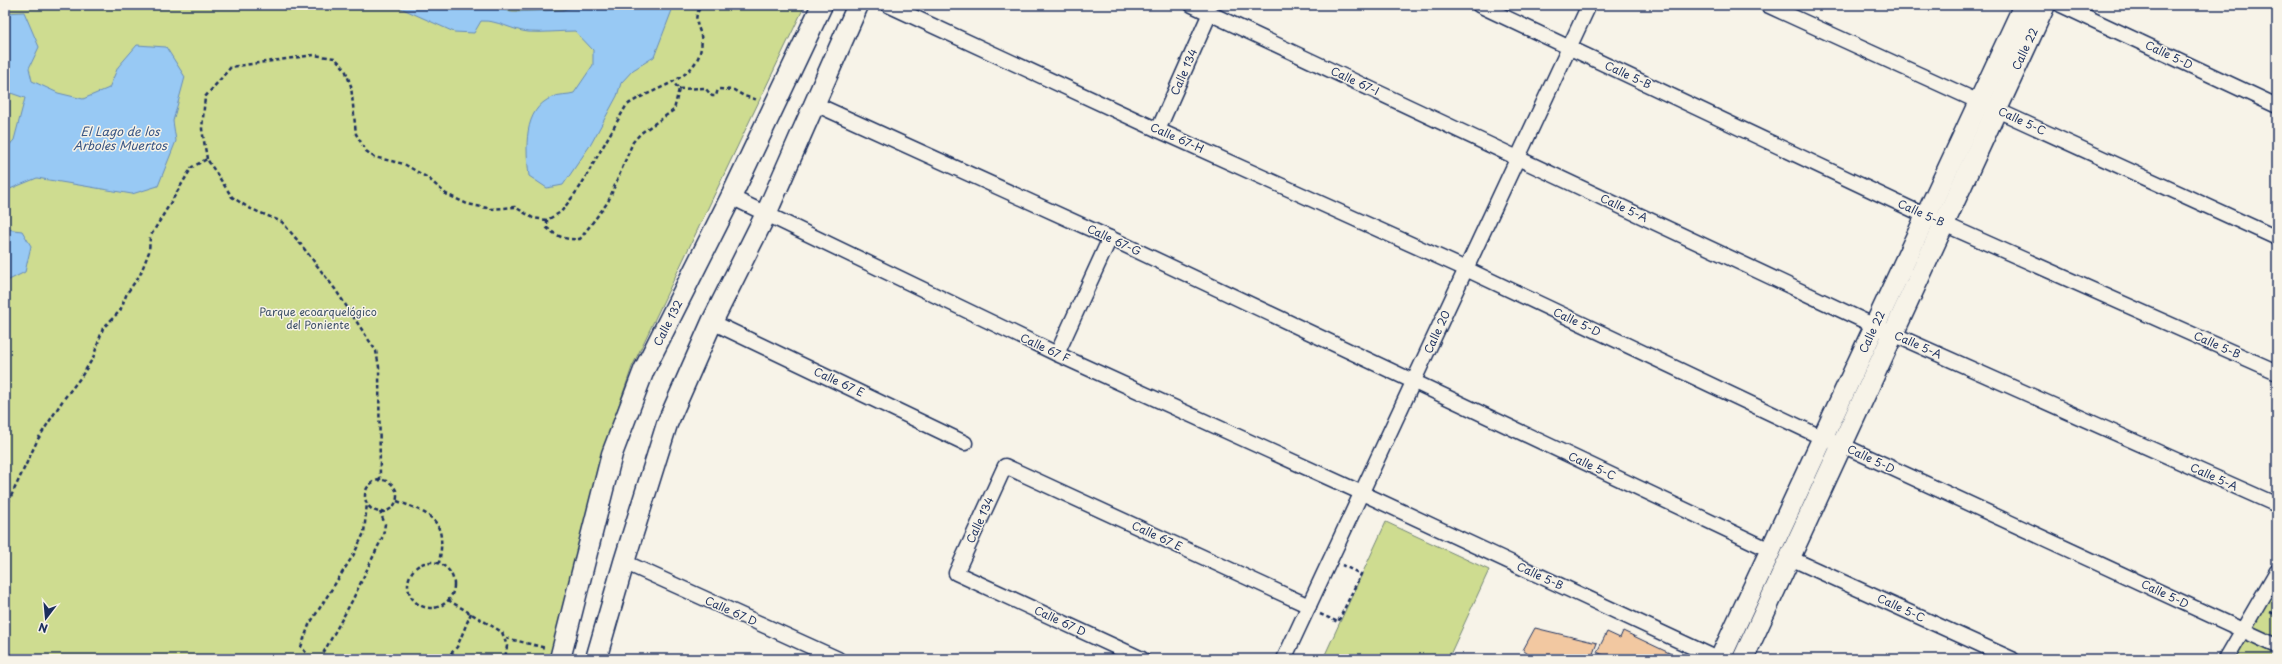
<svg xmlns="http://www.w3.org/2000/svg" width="2282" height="664" font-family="'Playpen Sans',sans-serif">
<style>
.green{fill:#cedc90;stroke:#748677}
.water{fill:#98c9f4;stroke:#668bb8}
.building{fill:#f2c8a1;stroke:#1b2f5e}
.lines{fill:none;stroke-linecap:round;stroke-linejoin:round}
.street-casing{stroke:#1b2f5e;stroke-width:17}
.secondary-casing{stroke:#1b2f5e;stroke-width:23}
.path{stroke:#1b2f5e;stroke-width:2.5;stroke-dasharray:4 3;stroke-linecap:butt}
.street{stroke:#f7f3e8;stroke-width:14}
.secondary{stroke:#f7f3e8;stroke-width:20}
.labels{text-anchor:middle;stroke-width:3;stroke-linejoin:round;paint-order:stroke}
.street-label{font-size:11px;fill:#1b2f5e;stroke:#f7f3e8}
.park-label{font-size:11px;fill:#3f5268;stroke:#f7f3e8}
.water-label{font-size:12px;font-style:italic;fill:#3a5684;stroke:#f7f3e8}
</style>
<rect width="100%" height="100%" fill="#f7f3e8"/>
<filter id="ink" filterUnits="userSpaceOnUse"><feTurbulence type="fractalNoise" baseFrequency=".025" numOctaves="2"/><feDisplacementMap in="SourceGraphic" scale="8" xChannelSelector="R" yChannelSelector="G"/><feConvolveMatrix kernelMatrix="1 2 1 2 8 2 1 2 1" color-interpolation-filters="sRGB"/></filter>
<g filter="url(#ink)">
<g class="green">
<path d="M5,5H805L632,367L615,417L552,659H5Z"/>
<path d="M1386,522L1489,570L1448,659H1323Z"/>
<path d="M2277,580V659H2235Z"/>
</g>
<g class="water">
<path d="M394,5H488L511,12L563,10L578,5H674L654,57L633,70L621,83L617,96L591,144L563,185L547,188L529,176C526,149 522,109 553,97C559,94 568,95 574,93L593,65V50L575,31C560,31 544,33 528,32C511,30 498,20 481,21L474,33L454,32Z"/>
<path d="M24,12L39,47L29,68L32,81L58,93L83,99L109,88L118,67L137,45L166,47L185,77L173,121L176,141L158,186L132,194L37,178L5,191V150L14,140L25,98L5,91V13Z"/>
<path d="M5,229L22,231L31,246L25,272L5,282Z"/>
</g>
<g class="building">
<path d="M1535,628L1597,643L1591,659H1534L1523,650Z"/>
<path d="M1623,631L1682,659H1611L1597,652L1607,632L1620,638Z"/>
</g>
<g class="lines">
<g class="street-casing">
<g id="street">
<path d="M888,5L1158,130L1466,269L1823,438L1842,445L2277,646"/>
<path d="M1192,5L1875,326L2277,505"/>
<path d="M1479,5L1926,216L2277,372"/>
<path d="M1767,5L2277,238"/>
<path d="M2061,5L2277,106"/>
<path d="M813,103L1110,238L1770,550"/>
<path d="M1158,130L1210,13"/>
<path d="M731,197L1057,354L1362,493L1718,659"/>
<path d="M712,322L965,443"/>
<path d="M1057,354L1110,238"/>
<path d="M1790,558L2012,659"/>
<path d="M624,562L838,659"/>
<path d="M1142,659L956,573L1005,466L1309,606"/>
<path d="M1284,659L1589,5"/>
<path d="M2226,659L2277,571"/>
</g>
</g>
<g class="secondary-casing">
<g id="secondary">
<path d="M560,659L612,454L644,370L731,197L822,5"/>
<path d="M596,659L624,562L667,424L712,322L766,214L858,5"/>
<path d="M1720,659L2024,5"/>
<path d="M1743,659L2045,5"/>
</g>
</g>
<g class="path">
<path d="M679,89L705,88L712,96H716L718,89L734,90L744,96L758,100"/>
<path d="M207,159L202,129L205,97L231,67L314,55L335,58L345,69L351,86L356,134L366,151L374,157L404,164L428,178L446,194L467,204L492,209L515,207L533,218L547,220L561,212L580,187L626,106C649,88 695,83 701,48C705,28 688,23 702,5"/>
<path d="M547,220V228C558,237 565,240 580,239L608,202L633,142L641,133L674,110L679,89L673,82"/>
<circle cx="381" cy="496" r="16"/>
<path d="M397,501C434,515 447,521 439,563"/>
<path d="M5,509L38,439L63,400L81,377L93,358L103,328L120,311L127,293L140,275L149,252L150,237L192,167L207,159L232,197L249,208L282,222L299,242L335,289L376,351L379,367L380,480"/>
<circle cx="431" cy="585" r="23"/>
<path d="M448,600L502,632L507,646L505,659"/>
<path d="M2270,612L2277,615"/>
<path d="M1320,614L1338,622L1361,574L1342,565"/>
<path d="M506,638L546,648"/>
<path d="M318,659L309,656L301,647L309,625L354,554L364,533L367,503"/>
<path d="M320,659L352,601L383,536L385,524L380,512"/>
<path d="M383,659L392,657L399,659"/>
<path d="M446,659L457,647L471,613"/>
</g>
<use href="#street" class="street"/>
<use href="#secondary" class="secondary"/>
</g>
</g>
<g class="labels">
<g class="street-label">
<text transform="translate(2025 49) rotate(-65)" y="4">Calle 22</text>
<text transform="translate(2169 55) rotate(25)" y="4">Calle 5-D</text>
<text transform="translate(1184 72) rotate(-66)" y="4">Calle 134</text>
<text transform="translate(1628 75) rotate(25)" y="4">Calle 5-B</text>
<text transform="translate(1355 81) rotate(25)" y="4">Calle 67-I</text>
<text transform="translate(2022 121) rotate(25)" y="4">Calle 5-C</text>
<text transform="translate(1177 138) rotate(24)" y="4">Calle 67-H</text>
<text transform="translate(1624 208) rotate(25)" y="4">Calle 5-A</text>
<text transform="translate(1921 213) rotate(24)" y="4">Calle 5-B</text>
<text transform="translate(1114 240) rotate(25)" y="4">Calle 67-G</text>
<text transform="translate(1577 322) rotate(25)" y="4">Calle 5-D</text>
<text transform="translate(668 323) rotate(-63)" y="4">Calle 132</text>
<text transform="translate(1437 332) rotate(-65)" y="4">Calle 20</text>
<text transform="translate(1872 332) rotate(-65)" y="4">Calle 22</text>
<text transform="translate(1918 345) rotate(24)" y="4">Calle 5-A</text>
<text transform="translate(2217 345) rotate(24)" y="4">Calle 5-B</text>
<text transform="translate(1045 348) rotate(25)" y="4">Calle 67 F</text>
<text transform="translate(839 382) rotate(25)" y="4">Calle 67 E</text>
<text transform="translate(1871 459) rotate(25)" y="4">Calle 5-D</text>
<text transform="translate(1592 466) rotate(25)" y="4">Calle 5-C</text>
<text transform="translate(2214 477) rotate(24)" y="4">Calle 5-A</text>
<text transform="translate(980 520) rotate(-65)" y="4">Calle 134</text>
<text transform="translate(1157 536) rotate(25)" y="4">Calle 67 E</text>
<text transform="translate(1540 576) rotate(25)" y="4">Calle 5-B</text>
<text transform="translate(2165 594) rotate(25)" y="4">Calle 5-D</text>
<text transform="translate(1901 608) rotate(25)" y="4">Calle 5-C</text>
<text transform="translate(731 611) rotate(24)" y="4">Calle 67 D</text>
<text transform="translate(1060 621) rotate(25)" y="4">Calle 67 D</text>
</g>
<g class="park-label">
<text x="318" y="316">Parque ecoarquelógico<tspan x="318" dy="13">del Poniente</tspan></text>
</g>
<g class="water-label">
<text x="120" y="136">El Lago de los<tspan x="120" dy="14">Arboles Muertos</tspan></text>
</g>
</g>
<rect width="2282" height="664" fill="none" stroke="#f7f3e8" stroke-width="20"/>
<rect x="10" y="10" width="2262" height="644" fill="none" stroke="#1b2f5e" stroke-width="1.5" filter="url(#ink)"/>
<g transform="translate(46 618) rotate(196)" stroke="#f7f3e8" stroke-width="3" paint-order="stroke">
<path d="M0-3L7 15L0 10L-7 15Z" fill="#1b2f5e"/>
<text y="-6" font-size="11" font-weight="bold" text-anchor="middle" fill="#1b2f5e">N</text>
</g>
</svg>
